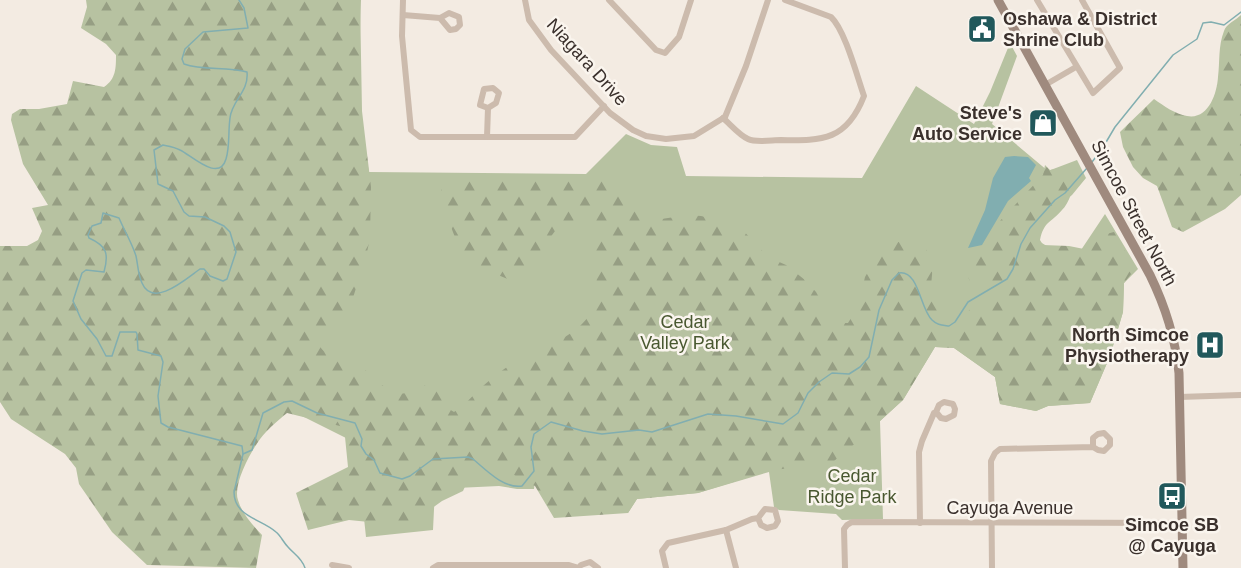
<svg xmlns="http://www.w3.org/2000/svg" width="1241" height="568" font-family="Helvetica,sans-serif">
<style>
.green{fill:#b7c2a1}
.forest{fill:url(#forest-firs)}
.water{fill:#81aeb0}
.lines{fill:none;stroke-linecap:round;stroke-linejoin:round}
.stream{stroke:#81aeb0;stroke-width:1.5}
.street{stroke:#ccbbad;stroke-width:6}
.secondary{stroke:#9f8a7e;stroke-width:9}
.labels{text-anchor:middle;stroke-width:5;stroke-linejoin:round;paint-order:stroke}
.poi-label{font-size:18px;font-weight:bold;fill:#3a302c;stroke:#faf5ee;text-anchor:end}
.street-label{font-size:18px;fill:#3a302c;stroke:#faf5ee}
.park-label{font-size:18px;fill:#495830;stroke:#faf5ee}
</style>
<defs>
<pattern id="forest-firs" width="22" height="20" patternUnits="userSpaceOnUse" patternTransform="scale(1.5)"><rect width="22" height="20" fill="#b7c2a1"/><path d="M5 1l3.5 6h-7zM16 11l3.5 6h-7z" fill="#969e83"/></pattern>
</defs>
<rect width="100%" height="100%" fill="#f3ebe2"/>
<path class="green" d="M153,0H361C359,56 358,116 369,172L586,174L626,134L651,145L677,147L686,176L862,178L916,86L974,124L990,92L1010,43L1017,56L992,124L1048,171L1077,160L1086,178L1072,195L1049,214L1032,237L1073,262L1105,214L1138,269L1124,283L1123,312L1110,356L1090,403L1048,406L1036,411L1000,404L995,377L954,348L935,347L903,400L880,421L883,519L842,520L836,514L779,510L774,507L769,472L698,493L637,499L628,513L538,454L534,489H517L499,486L435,489L433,530L366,537L356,443L288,409Z"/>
<g class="forest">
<path d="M86,0H360L362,111L371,187L370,238L366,257L350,307L344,315L334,321L328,329L317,335C317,341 319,347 324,351C332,358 346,359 355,363C372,371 385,397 407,393C417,392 428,383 436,378L442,380L449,409L454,412C464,406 467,401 475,394C484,384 496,375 507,367C540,344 599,337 597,285C596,273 592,261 592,248C592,235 597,228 595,212L585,211L573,221L558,227L532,262L527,277L517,283L479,267L461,253L443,206L441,189L457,180L627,178V190L640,219L648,221L688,215L701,216L737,224L768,257L786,265L805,280L816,292L830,317L840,323H848L858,307L865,277L875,260L898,242H915L926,249L933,264L931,286L934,295L941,305L938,321L940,331L956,327L974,304L994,291L970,281L968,277L975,258L992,237L999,222L1043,175L1045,165L1050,170L1073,165C1078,177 1071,201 1062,210C1051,223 1044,221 1040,240L1043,245L1069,246L1089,250L1102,235L1114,232L1135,269L1124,283L1123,312L1110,356L1090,403L1048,406L1036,411L1000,404L995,377L954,348L935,347L903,400L880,421V423L834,461L769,471L698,493L637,499L628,513L554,518L535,486L520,479L501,466L478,458L463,491L442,501L424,514L399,525L349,520L308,530L296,493L348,467L344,427L287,413C280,419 272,425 266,432C254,444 232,484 238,500C242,514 253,525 262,535L256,568L147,565L112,532L79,484L76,468L65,454L11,419L0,402V246H27L38,240L42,231L32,208L48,205L23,164L11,120L12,114L20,109H39L67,104L73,81L104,87C116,79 116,68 116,55L106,44L81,28L87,7Z"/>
<path d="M1241,15V195L1225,209L1183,232L1172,227L1157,186L1143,178L1133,167L1123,147L1120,132L1154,99C1164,106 1175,114 1187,116C1208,120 1217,94 1218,77C1220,62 1218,46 1224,31C1226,24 1236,20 1241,15Z"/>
</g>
<path class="water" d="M1014,156L1028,157L1036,165L1029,178L1031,181L1008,201L982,245L968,248L985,210L993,178L1005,157Z"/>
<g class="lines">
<g class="stream">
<path d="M239,0L244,8L248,28L203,32L185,49L182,59L184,64C204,71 226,66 247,72C249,92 232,100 230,118C228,132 230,146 226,159C219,183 191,155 180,150C175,147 168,146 163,145L154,150L158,184L173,191L184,212L189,216L205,217L224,226L230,232L236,252L227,279L223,281L210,276L204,269H200C187,278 153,309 142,283C138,275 138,265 136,256C132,243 124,230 119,218L103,213L101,223L92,226L88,235L89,238C107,246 109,254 104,272L86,270L82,273L73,301L81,319L97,339L106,356H112L120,332H136L137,334L138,350L161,356L163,362L158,396L161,423L168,427L242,446L243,454L234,492C234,517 262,519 276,532C281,536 283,542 288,547C294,554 302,558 305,568"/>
<path d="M1092,162L1102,149L1115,127L1173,55L1197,39L1203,23L1211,22L1224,25L1241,12"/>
<path d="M243,454L252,450L263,413L284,402L292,401L317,413L355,423L362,439L361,446L366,454L374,460L380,473L402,479L410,476L433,459L468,457L473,459C486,470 504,489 522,486L534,471L531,447L534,434L551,422L583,431L602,434L639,430L652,432L708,414L736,416L783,424L798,413L808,393L819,382L832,373L849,374L860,367L869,357L879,310L892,280L899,273C919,270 920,309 932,320C937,325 942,325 949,326L955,322L968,302L1007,279L1013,269L1021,244L1030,228L1055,200L1065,193L1087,168"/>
</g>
<g class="street">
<path d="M403,0L402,36L411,130L420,137H575L604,106"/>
<path d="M525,0L529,20L551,50L610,113L633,130L646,136L666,139L694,136L725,117L746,66L768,0"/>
<path d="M609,0L656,50L665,53L679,37L691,0"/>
<path d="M1037,0L1093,93L1120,68L1082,0"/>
<path d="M403,15L440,18L449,13L459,17L460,25L456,29L450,30L440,18"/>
<path d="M1045,85L1076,67"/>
<path d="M723,118C731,125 739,135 748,139C756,143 772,140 781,140C823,141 847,140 864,96C857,76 845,30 831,17L785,0"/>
<path d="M487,137L488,108L480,105L484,89L493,88L499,93L496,103L488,108"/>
<path d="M1179,397L1241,395"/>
<path d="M920,523L919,452L922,441L934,413L936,412L941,418L946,419L954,415L955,409L953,404L944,402L939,405L936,412"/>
<path d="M726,530L736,568"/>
<path d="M332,565L349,568"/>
<path d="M433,568L438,565H569L579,568"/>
<path d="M579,568L581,565L590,562L598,568"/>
<path d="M666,568L662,551L668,543L726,530L752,519L758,518L765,509L775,510L778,521L775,526L767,528L761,525L758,518"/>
<path d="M845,568L844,529L847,525L852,522L1183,523"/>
<path d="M992,568L991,461L995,453L1000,449L1093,447L1098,450L1104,451L1110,445V439L1104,433L1098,434L1093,438V447"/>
</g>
<path class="secondary" d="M998,0L1150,275C1166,308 1175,337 1179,373L1183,568"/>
</g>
<defs>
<g id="civic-square" transform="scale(1.5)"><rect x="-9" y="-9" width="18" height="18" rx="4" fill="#21585b" stroke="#faf5ee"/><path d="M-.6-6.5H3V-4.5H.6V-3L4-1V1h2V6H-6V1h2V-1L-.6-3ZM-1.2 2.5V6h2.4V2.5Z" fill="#fff"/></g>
<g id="shop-square" transform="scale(1.5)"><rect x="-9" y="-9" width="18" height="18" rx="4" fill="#21585b" stroke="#faf5ee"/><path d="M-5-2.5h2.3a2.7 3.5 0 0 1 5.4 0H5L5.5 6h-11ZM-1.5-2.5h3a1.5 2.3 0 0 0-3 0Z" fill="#fff"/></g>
<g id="hospital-square" transform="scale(1.5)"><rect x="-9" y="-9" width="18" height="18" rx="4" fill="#21585b" stroke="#faf5ee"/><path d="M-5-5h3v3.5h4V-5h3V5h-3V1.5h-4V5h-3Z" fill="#fff"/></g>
<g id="bus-square" transform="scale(1.5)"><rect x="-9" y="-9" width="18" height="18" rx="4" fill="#21585b" stroke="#faf5ee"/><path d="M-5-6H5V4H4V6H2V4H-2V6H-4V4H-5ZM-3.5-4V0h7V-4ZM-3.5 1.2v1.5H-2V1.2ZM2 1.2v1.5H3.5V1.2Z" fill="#fff"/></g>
</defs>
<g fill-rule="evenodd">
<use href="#civic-square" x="982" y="29"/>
<use href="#shop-square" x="1043" y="123"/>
<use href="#hospital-square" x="1210" y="345"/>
<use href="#bus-square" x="1172" y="496"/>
</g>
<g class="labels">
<g class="poi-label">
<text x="1003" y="25" text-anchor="start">Oshawa &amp; District<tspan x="1003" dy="21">Shrine Club</tspan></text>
<text x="1022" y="119">Steve's<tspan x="1022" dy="21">Auto Service</tspan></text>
<text x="1189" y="341">North Simcoe<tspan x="1189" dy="21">Physiotherapy</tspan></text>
<text x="1172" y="531" text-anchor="middle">Simcoe SB<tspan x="1172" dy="21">@ Cayuga</tspan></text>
</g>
<g class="street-label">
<text transform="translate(587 62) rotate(48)" y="6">Niagara Drive</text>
<text transform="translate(1134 213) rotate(62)" y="6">Simcoe Street North</text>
<text x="1010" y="514">Cayuga Avenue</text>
</g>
<g class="park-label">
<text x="685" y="328">Cedar<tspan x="685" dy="21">Valley Park</tspan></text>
<text x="852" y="482">Cedar<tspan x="852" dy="21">Ridge Park</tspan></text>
</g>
</g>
</svg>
